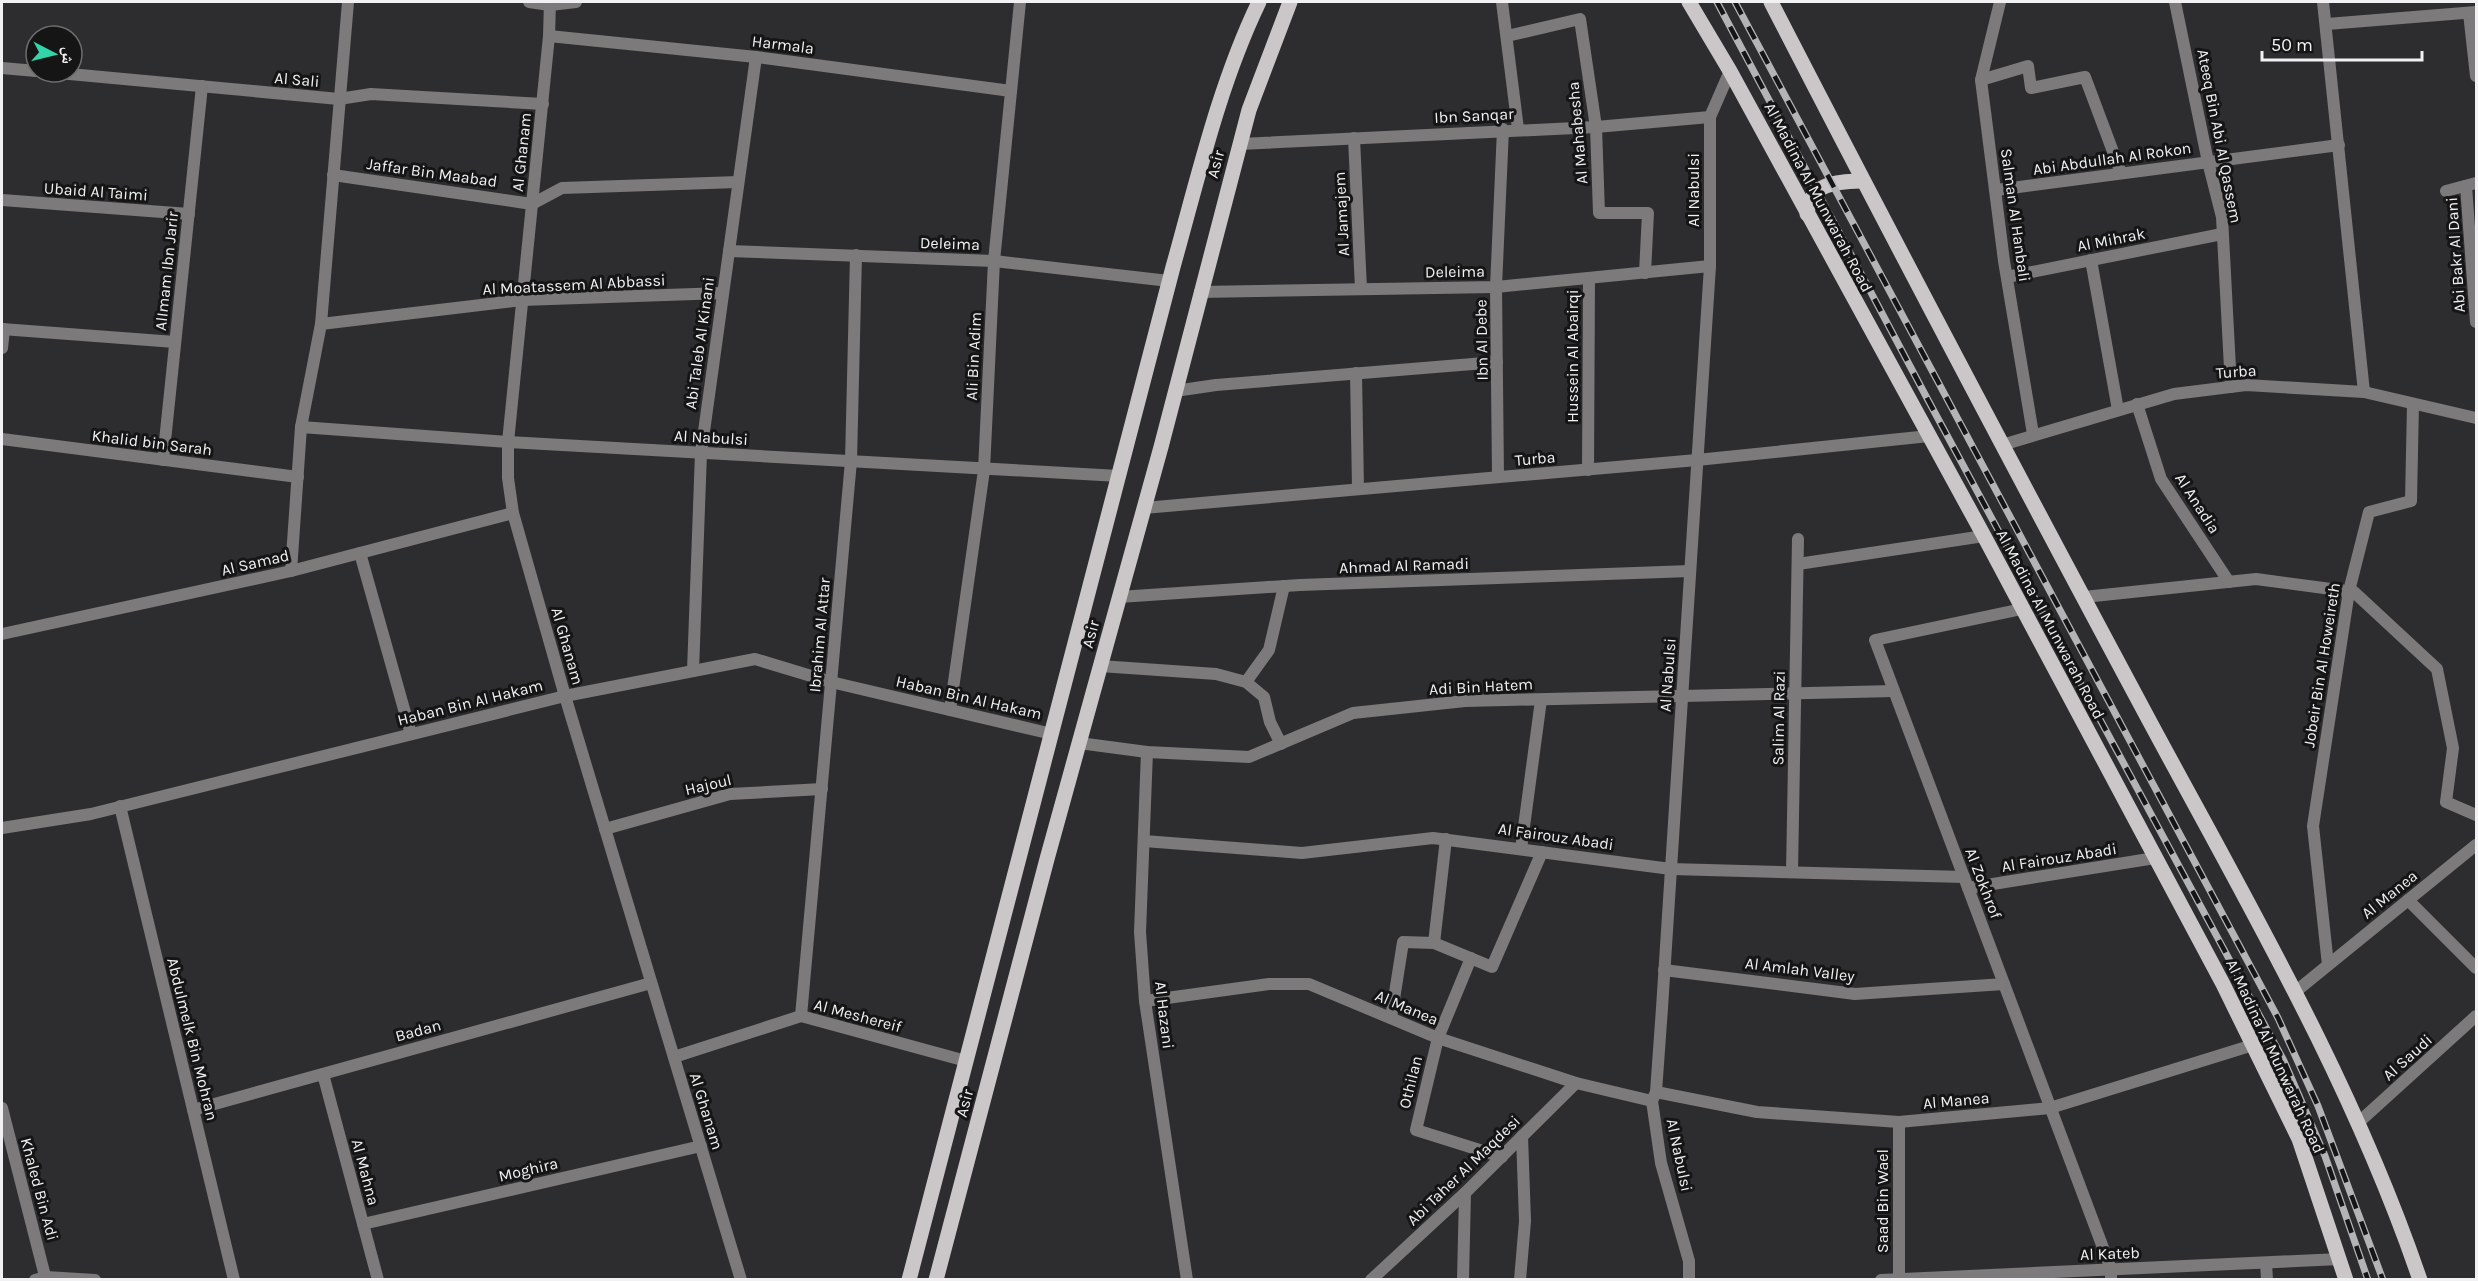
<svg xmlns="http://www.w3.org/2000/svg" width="2478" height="1281" font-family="Karla,'Noto Naskh Arabic',sans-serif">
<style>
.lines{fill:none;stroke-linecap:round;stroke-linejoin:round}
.street{stroke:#7c7a7a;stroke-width:12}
.primary{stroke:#cbc7c8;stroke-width:15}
.rail-casing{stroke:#b4b4b6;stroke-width:7}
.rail{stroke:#151516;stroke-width:4.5;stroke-dasharray:14;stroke-linecap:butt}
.labels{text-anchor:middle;stroke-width:6;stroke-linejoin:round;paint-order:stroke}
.street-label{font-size:16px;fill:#f1f1f3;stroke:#151516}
</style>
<rect width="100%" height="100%" fill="#2d2d2f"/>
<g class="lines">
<g class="street">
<path d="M529,2L550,5L576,2"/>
<path d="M550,2L549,36L508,442V478L513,513L565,696L741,1280"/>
<path d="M1502,2L1518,129"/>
<path d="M2000,2L1981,80L2004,261L2033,434"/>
<path d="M2175,2L2208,162L2222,217L2231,387"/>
<path d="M2323,2L2364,392"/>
<path d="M2469,13L2476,76"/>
<path d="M2327,24L2476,12"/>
<path d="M549,36L756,57L1011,91"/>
<path d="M1507,36L1580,19L1596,127L1599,213H1648L1645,273"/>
<path d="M2,68L36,71"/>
<path d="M48,72L339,99L371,94L543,104"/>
<path d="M1981,80L2028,66L2031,88L2085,77L2121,173"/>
<path d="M1354,138L1361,289"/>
<path d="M1240,144L1596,127L1710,117"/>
<path d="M333,175L532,204L562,188L738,182"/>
<path d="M2466,186L2476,322"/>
<path d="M1996,190L2339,145"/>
<path d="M2446,191L2476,183"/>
<path d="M2,200L189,214"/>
<path d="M729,251L994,261L1169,281"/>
<path d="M2091,260L2118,410"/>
<path d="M2007,277L2222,234"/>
<path d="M1200,292L1496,287L1710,266"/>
<path d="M321,324L522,300L723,293"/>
<path d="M2,329L175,342"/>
<path d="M2,348L4,329"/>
<path d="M1356,373L1358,489"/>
<path d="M1175,391L1216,385L1497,362"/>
<path d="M2137,404L2161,479L2229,582"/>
<path d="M301,427L508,442L1119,476"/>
<path d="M2,439L298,477"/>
<path d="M2002,445L2174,394L2246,385L2364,392L2476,418"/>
<path d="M163,460L202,86"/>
<path d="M1588,470L1589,278"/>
<path d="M1498,477L1496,287L1503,129"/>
<path d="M1144,508L1697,460L1929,436"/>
<path d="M360,553L411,734"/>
<path d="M1798,564L1984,536"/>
<path d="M291,571L301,427L321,324L348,2"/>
<path d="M1119,597L1300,585L1690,571"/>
<path d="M2084,597L2256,579L2354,592L2437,669L2453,748L2446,802L2476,815"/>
<path d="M2022,609L1875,640L2111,1269V1280"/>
<path d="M2,634L291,571L513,513"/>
<path d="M1100,666L1216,674L1246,682L1264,697L1270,722L1281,744"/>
<path d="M693,671L701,453L756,57"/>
<path d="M1246,682L1269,650L1284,586"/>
<path d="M950,710L984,470L994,261L1020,2"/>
<path d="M1079,743L1147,752L1249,757L1353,713L1465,701L1894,691"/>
<path d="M1147,752L1140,932L1145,1001L1187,1280"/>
<path d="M120,806L234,1280"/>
<path d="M2,828L91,814L565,696L755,659L831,682L1052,734"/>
<path d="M605,829L730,794L822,789"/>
<path d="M1144,841L1302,853L1433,838L1671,869L1964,877"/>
<path d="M1521,849L1541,700"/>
<path d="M1792,872L1798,539"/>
<path d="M1968,888L2155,858"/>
<path d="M2408,900L2476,968"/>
<path d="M1434,943L1446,839"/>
<path d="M1471,958L1438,1038L1416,1130L1502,1157"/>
<path d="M2328,965L2313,826L2349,591L2369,512L2411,501L2413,404"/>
<path d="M1664,970L1855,994L2004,984"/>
<path d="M2295,992L2476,845"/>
<path d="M1145,1001L1269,984H1309L1438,1038L1576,1083L1652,1101"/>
<path d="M801,1016L851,461L856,255"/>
<path d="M1391,1018L1403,942L1434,943L1492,967L1542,852"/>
<path d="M674,1057L801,1016L966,1061"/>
<path d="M323,1074L378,1280"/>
<path d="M1656,1092L1757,1112L1899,1122L2050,1108L2253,1045"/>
<path d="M2,1108L46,1280"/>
<path d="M193,1110L651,983"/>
<path d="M1899,1122V1280"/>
<path d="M2359,1122L2476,1016"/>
<path d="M363,1224L701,1146"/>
<path d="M2266,1263L2267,1280"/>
<path d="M35,1280L46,1277L95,1280"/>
<path d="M1371,1280L1465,1193L1576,1083"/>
<path d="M1463,1280L1465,1193"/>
<path d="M1520,1280L1525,1221L1522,1136"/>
<path d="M1689,1280V1261L1661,1163L1652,1101L1656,1092L1662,1008L1710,266V117L1730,71"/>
<path d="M1881,1280L2340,1259"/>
</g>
<g class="primary">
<path d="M1689,2L1730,71L1984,536L2223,984L2299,1139L2346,1280"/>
<path d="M1771,2C1895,243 2022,483 2150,722C2248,904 2353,1083 2420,1280"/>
<path d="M1807,214C1811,182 1836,182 1863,181"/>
<path d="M909,1280L1173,267C1198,178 1219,85 1259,2"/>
<path d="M936,1280L1047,859L1161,447L1249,110L1290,2"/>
</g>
<g class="rail-casing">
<g id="rail">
<path d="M1717,2L1928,400L2284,1061L2325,1156L2368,1280"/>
<path d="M1735,2L2278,1018L2318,1106L2383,1280"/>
</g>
</g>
<use href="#rail" class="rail"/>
</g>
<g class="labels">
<g class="street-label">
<text transform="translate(783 44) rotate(7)" y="6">Harmala</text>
<text transform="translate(297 79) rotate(5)" y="6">Al Sali</text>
<text transform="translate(1474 115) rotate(-3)" y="6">Ibn Sanqar</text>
<text transform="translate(1577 133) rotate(-95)" y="6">Al Mahabesha</text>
<text transform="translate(2220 136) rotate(79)" y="6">Ateeq Bin Abi Al Qassem</text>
<text transform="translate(521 152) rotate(-84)" y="6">Al Ghanam</text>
<text transform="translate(2112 158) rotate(-8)" y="6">Abi Abdullah Al Rokon</text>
<text transform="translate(1215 164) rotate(-75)" y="6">Asir</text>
<text transform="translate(432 172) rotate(8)" y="6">Jaffar Bin Maabad</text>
<text transform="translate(1693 190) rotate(-90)" y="6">Al Nabulsi</text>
<text transform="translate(96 191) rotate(4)" y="6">Ubaid Al Taimi</text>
<text transform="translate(1819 197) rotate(62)" y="6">Al Madina Al Munwarah Road</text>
<text transform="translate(1341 214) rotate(-93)" y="6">Al Jamajem</text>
<text transform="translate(2016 215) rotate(82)" y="6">Salman Al Hanbali</text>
<text transform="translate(2111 239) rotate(-11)" y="6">Al Mihrak</text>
<text transform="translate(950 243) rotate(2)" y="6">Deleima</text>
<text transform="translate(2455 255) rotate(-94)" y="6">Abi Bakr Al Dani</text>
<text transform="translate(166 271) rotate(-84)" y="6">AlImam Ibn Jarir</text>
<text transform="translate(1455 271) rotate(-1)" y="6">Deleima</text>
<text transform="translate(574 284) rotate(-3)" y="6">Al Moatassem Al Abbassi</text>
<text transform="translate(1481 340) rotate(-91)" y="6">Ibn Al Debe</text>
<text transform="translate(699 343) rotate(-82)" y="6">Abi Taleb Al Kinani</text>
<text transform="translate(973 356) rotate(-87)" y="6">Ali Bin Adim</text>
<text transform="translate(1572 356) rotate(-90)" y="6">Hussein Al Abairqi</text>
<text transform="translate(2236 371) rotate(-4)" y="6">Turba</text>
<text transform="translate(711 437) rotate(3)" y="6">Al Nabulsi</text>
<text transform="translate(152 442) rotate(7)" y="6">Khalid bin Sarah</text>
<text transform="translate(1535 458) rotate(-5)" y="6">Turba</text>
<text transform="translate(2198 503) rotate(57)" y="6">Al Anadia</text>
<text transform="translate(255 562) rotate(-13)" y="6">Al Samad</text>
<text transform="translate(1404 565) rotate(-2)" y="6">Ahmad Al Ramadi</text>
<text transform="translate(2051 624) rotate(62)" y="6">Al Madina Al Munwarah Road</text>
<text transform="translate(1090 634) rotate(-75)" y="6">Asir</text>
<text transform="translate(819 635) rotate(-85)" y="6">Ibrahim Al Attar</text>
<text transform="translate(568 646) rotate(74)" y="6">Al Ghanam</text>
<text transform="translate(2321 665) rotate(-81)" y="6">Jobeir Bin Al Howeireth</text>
<text transform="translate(1667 675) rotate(-86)" y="6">Al Nabulsi</text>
<text transform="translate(1481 686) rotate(-3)" y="6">Adi Bin Hatem</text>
<text transform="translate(969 697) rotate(13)" y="6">Haban Bin Al Hakam</text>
<text transform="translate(470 702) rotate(-14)" y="6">Haban Bin Al Hakam</text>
<text transform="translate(1778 718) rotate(-89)" y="6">Salim Al Razi</text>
<text transform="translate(708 784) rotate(-13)" y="6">Hajoul</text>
<text transform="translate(1556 836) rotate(8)" y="6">Al Fairouz Abadi</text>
<text transform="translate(2059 857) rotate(-9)" y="6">Al Fairouz Abadi</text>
<text transform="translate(1984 883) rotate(69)" y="6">Al Zokhrof</text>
<text transform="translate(2389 894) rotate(-39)" y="6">Al Manea</text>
<text transform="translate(1800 969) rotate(7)" y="6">Al Amlah Valley</text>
<text transform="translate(1407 1007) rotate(23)" y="6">Al Manea</text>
<text transform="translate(858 1015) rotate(15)" y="6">Al Meshereif</text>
<text transform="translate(1165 1015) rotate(83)" y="6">Al Hazani</text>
<text transform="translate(418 1030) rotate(-15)" y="6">Badan</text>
<text transform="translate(193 1039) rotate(76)" y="6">Abdulmelk Bin Mohran</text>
<text transform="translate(2276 1056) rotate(65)" y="6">Al Madina Al Munwarah Road</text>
<text transform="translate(2407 1057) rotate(-42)" y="6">Al Saudi</text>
<text transform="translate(1410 1082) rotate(-76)" y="6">Othilan</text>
<text transform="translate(1956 1100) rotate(-5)" y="6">Al Manea</text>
<text transform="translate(964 1103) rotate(-75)" y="6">Asir</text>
<text transform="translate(707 1111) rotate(73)" y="6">Al Ghanam</text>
<text transform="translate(1680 1155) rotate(78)" y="6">Al Nabulsi</text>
<text transform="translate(528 1169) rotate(-13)" y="6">Moghira</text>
<text transform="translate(1463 1170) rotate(-44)" y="6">Abi Taher Al Maqdesi</text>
<text transform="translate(366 1172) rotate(75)" y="6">Al Mahna</text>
<text transform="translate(40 1189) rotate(75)" y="6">Khaled Bin Adi</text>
<text transform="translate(1882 1201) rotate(-90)" y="6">Saad Bin Wael</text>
<text transform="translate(2110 1253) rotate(-2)" y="6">Al Kateb</text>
</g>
</g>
<rect width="2478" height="1281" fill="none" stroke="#f1f1f3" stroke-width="6"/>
<g transform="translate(54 54) rotate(97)"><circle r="28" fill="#151516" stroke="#6d6d6e" stroke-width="1.5"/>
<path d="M0-4.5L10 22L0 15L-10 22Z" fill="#32d4a8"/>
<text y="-9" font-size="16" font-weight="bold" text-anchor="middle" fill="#f1f1f3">ش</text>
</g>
<path d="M2262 51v9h160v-9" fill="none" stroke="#f1f1f3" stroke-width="3"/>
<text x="2271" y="51" font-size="18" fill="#f1f1f3" stroke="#151516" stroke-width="4.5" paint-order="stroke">50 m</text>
</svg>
